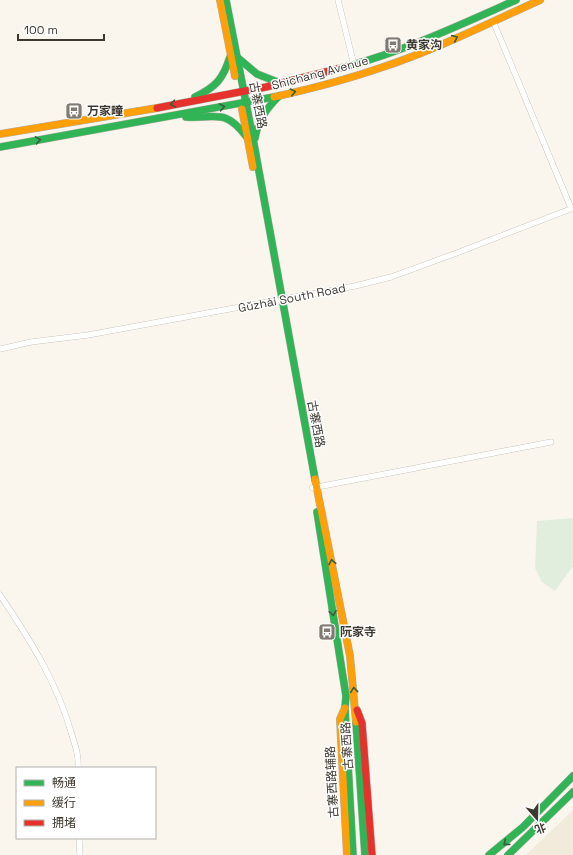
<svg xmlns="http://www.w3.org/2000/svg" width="573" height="855" font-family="'Space Grotesk','Noto Sans SC',sans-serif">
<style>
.industrial{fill:#f2eadb}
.green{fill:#e1eede}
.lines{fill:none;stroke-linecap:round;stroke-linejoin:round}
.street-casing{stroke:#b0aca4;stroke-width:6}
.fast-casing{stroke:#b0aca4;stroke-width:8}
.slow-casing{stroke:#b0aca4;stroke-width:8}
.jam-casing{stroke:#b0aca4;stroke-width:8}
.street{stroke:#fefefc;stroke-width:5.5}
.fast{stroke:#30b455;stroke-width:7}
.slow{stroke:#ff9f0a;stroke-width:7}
.jam{stroke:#e5322d;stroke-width:7}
.oneway{stroke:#3a5e3b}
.labels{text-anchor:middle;stroke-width:3;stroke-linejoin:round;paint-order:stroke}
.poi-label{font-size:12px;font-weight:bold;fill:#3e3930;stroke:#fff;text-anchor:start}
.street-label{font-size:12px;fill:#3e3930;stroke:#fff}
</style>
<rect width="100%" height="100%" fill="#faf6ee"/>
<path class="industrial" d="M573,810V855H526Z"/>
<path class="green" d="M573,518V566L555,591L542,582L535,568L537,521Z"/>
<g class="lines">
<g class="street-casing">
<g id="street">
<path d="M338,0L354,65"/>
<path d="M493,21L571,208"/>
<path d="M0,349L31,342L88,335L355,286L391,277L454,254L573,208"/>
<path d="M312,488L551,442"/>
<path d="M0,595C29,638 57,682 71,732C75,745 79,755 78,768"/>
<path d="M79,838L80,855"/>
</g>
</g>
<g class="fast-casing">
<g id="fast">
<path d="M226,0L254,144L315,479"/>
<path d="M238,58L257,74L280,83"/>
<path d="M345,67C404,51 460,25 516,0"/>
<path d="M195,97C216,87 223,79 230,57"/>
<path d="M186,117C216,119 224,108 246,136"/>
<path d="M255,138C258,120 266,109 279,96"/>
<path d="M0,147L274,97"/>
<path d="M317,512L346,696L345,708L353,855"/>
<path d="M356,722L365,855"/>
<path d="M489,855L523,827L573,776"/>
<path d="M508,855L573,792"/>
</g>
</g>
<g class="slow-casing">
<g id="slow">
<path d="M220,0L235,76"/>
<path d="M274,97C310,89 345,80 380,68C435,50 487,24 540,0"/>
<path d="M242,109L253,167"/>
<path d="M0,134L157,108"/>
<path d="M315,479L350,656L356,722"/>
<path d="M345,708L340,719L347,855"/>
</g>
</g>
<g class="jam-casing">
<g id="jam">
<path d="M157,108L266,87L345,67"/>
<path d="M357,710L362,723L372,855"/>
</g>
</g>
<use href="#street" class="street"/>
<use href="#fast" class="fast"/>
<use href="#slow" class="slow"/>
<use href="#jam" class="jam"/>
</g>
<defs><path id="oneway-chevron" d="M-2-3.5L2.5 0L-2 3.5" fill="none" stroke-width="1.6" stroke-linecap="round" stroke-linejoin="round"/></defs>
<g class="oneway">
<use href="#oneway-chevron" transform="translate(455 38) rotate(-24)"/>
<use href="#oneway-chevron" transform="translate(293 92) rotate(-13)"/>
<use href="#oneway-chevron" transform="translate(173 104) rotate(170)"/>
<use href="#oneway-chevron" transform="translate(222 107) rotate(-10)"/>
<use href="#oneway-chevron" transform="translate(38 140) rotate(-10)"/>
<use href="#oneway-chevron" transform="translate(332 562) rotate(-101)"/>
<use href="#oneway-chevron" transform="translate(333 613) rotate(81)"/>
<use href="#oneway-chevron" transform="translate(354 690) rotate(-96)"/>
<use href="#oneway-chevron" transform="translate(506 843) rotate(140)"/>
</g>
<defs>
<g id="bus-square" transform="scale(0.9)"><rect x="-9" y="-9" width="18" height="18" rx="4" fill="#807b72" stroke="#fff"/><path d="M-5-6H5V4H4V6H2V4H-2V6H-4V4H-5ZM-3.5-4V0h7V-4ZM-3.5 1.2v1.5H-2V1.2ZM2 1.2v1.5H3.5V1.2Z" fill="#fff"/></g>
</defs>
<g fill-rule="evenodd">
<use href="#bus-square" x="393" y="45"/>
<use href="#bus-square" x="74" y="111"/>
<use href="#bus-square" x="327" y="632"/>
</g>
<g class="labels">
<g class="poi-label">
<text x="406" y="49">黄家沟</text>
<text x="87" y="115">万家疃</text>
<text x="340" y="636">阮家寺</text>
</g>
<g class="street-label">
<text transform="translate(320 73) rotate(-15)" y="4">Shichang Avenue</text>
<text transform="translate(258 105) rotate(79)" y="4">古寨西路</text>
<text transform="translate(292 298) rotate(-11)" y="4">Gǔzhài South Road</text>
<text transform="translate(316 424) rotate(79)" y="4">古寨西路</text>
<text transform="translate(347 746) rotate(-94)" y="4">古寨西路</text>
<text transform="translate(332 782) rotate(-93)" y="4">古寨西路辅路</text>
</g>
</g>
<rect x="16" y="767" width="140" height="72" fill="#ffffff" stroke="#b2b0ac"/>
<rect x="24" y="780" width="20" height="6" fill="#30b455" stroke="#b2b0ac"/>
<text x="52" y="787" font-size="12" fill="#3e3930">畅通</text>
<rect x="24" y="800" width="20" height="6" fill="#ff9f0a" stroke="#b2b0ac"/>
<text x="52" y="807" font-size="12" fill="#3e3930">缓行</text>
<rect x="24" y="820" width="20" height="6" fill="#e5322d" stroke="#b2b0ac"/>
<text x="52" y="827" font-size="12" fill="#3e3930">拥堵</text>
<g transform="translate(537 819) rotate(160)" stroke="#ffffff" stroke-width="3" paint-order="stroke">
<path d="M0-3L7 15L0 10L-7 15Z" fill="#3e3930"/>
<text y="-6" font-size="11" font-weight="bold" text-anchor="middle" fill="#3e3930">北</text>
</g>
<path d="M18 34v6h86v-6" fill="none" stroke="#3e3930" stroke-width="2"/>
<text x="24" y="34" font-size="12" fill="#3e3930" stroke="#ffffff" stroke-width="3" paint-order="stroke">100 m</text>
</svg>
